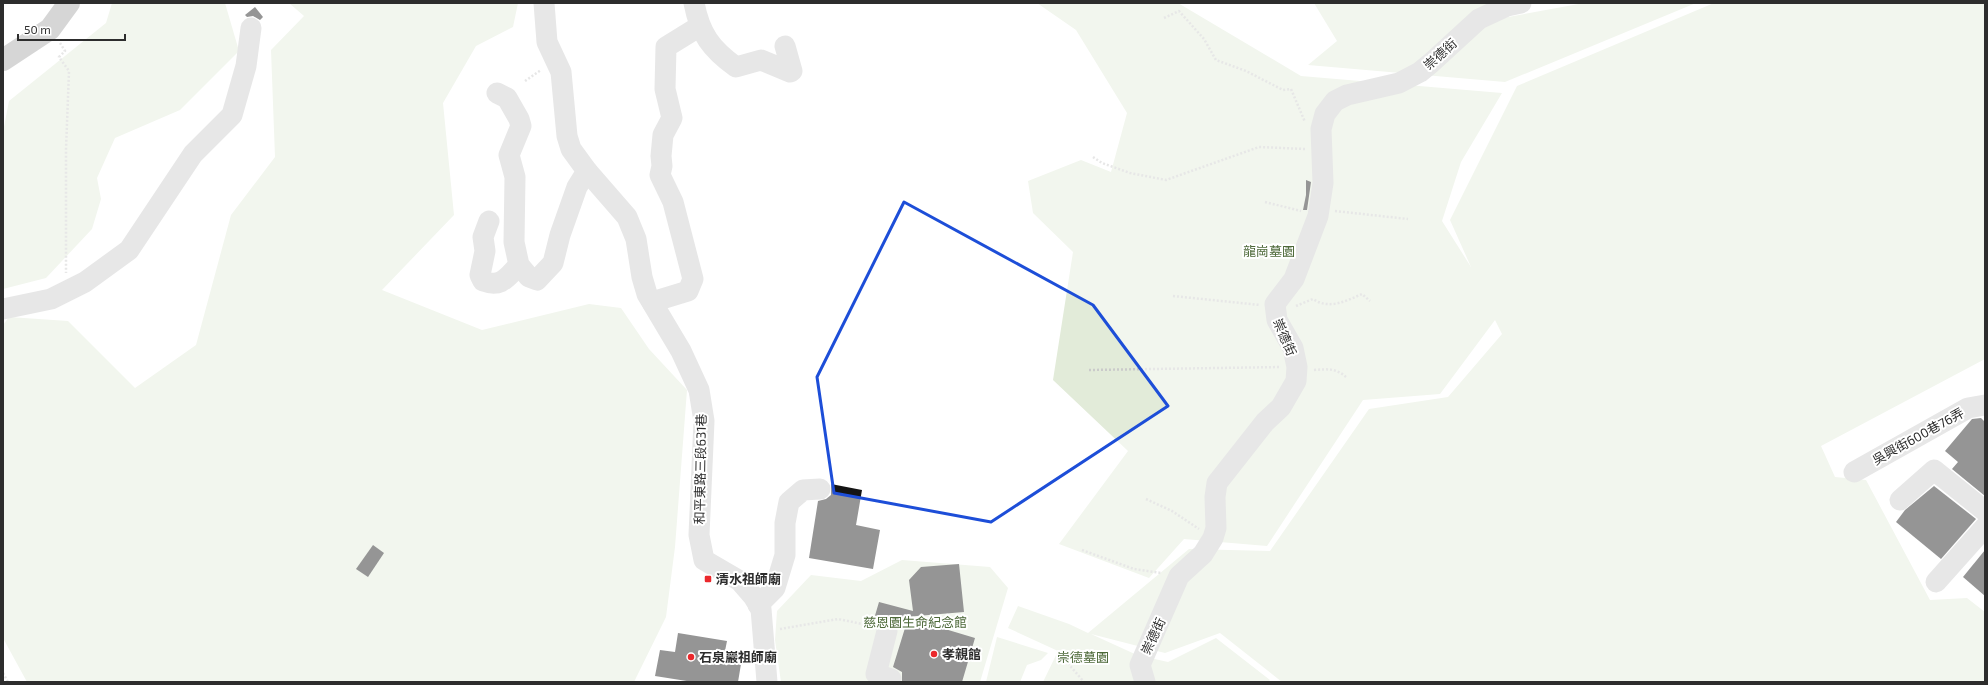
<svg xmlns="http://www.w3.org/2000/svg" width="1988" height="685" font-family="'Exo 2','Noto Sans TC',sans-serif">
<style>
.green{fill:#e2ebd9}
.building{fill:#141414}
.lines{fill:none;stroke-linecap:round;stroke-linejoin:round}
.path{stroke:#cacaca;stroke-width:2.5;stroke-dasharray:2 2;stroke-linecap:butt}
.minor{stroke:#cacaca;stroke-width:21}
.major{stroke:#a5a5a5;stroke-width:22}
.marked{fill:none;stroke:#1d4ed8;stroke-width:3;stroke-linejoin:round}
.poi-dot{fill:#eb282c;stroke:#fff;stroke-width:1.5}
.labels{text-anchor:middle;stroke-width:4;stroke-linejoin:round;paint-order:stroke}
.street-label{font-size:13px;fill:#2d2d2d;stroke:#fff}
.park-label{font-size:13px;fill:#4d6939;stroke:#fff}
.poi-label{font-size:13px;font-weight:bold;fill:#2d2d2d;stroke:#fff;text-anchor:start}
</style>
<rect width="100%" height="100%" fill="#fff"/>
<g class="green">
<path d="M112,3H225L239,51L180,110L115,138L97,178L101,199L92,229L46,278L3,289V132L9,101L106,23Z"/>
<path d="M289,3H518L513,27L476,46L443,103L454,215L382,290L482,330L589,304L621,308L649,349L687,390L675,547L666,617L634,682H27L3,638V325L9,317L68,321L135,388L196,345L231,215L275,157L271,50L304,16Z"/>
<path d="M1037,3H1178L1301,76L1502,93L1461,162L1442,221L1471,267L1450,220L1517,86L1714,3H1985V359L1821,446L1835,477L1866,480L1930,600L1967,598L1985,612V682H1282L1220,633L1165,653L1091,634L1137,655L1168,662L1216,638L1270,680L1268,682H1043L1058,651L1008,628L1018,606L1069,624L1088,633L1189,549L1270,551L1369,409L1448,397L1502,334L1495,320L1440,394L1363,400L1267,546L1184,539L1149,578L1059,544L1128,451L1053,380L1073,252L1033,213L1028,181L1081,160L1111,172L1127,113L1076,30Z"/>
<path d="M1314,3H1495L1503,18L1584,3H1696L1505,82L1308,65L1337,41Z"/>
<path d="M902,560L990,567L1008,588L980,682H781L775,640L777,611L811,575L861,581Z"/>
<path d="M997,637L1048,653L1041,660L1027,665L1020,682H986Z"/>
</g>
<g class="building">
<path d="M255,7L263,17L260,20L253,16L247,17L245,15Z"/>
<path d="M1306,180L1311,182L1307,210H1303L1306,195Z"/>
<path d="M1981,418L1985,422V496L1952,469L1958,462L1945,451L1972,419Z"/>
<path d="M831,484L862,490L856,525L880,530L873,569L809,558L818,501L826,499L831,495Z"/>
<path d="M1934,486L1976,519L1941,559L1896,522L1905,510Z"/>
<path d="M373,545L384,553L368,577L356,569Z"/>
<path d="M1985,550V596L1963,577Z"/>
<path d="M959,564L964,612L905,617L975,638L962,682H902V672L893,667L905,628L897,626L890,620L881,621L874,619L879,602L913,611L909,580L921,567Z"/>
<path d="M678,633L727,641L723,661L741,664L738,682H693L655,676L660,650L675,652Z"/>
</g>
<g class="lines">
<g class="path">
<path d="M1164,18L1179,11L1204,39L1216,60L1246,71L1283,90L1291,89L1305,122"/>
<path d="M60,43L65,51L59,57L69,71L66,149V273"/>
<path d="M525,81L541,70"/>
<path d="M1093,157L1102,163L1130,173L1166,180L1259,147L1305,149"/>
<path d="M1265,202L1301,211"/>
<path d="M1335,211L1408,219"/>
<path d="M1173,296L1260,305"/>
<path d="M1296,306L1313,299C1329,310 1346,301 1362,294L1370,301"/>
<path d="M1089,370L1281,367"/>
<path d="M1314,370C1327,369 1336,368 1346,377"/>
<path d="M1146,499L1172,511L1199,529"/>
<path d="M1082,550L1134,569L1161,573"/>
<path d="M780,629L838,619L872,626"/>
<path d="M1057,661H1066L1084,682"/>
<path d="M3,673L8,682"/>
</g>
<g class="minor">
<path d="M544,3L547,42L561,72L567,136L571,149L587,171L627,217L636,239L642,277L647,294L681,351L699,390L704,421L699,535L704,560L740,581L753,596L761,609L767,682"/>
<path d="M694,3C700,34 711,49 736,67L761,60L790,72L792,71L785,46"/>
<path d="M497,93L507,98L519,119L521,126L509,155L515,177L514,242L519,265L529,277L537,280L553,263L560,235L577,187L587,171"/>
<path d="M489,221L483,237L485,251L480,275L483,281C502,288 507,277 519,265"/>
<path d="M652,302L688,291L693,279L673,202L660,175L662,166L661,156L663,135L672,118L665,89L666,47L700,26"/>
<path d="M3,309L51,299L85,282L129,250L193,154L232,115L246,66L251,28"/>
<path d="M1854,472L1968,408L1985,405"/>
<path d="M1900,500L1934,470L1985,511"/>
<path d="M1936,582L1985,527"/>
<path d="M758,605L775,588L785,555V523L789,502L803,490L820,489"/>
<path d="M887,631L876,674L891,679L890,682"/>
<path d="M1145,682L1140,665L1179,576L1203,554L1213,538L1216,528L1215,497L1217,483L1265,422L1281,407L1296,381L1297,367L1293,348L1277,320L1275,304L1294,279L1318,216L1323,183L1321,129L1325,114L1335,101L1347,95L1399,83L1420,72L1431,63L1479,19L1507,6L1521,3"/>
</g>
<path class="major" d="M3,60L50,29L69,3"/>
</g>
<path d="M0 0H1988V685H0ZM904,202L1093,305L1168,406L991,522L834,493L817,377Z" fill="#fff" fill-opacity=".55" fill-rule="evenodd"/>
<path class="marked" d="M904,202L1093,305L1168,406L991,522L834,493L817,377Z"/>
<g class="poi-dot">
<rect x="704" y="575" width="8" height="8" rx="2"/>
<circle cx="934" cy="654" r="4"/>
<circle cx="691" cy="657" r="4"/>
</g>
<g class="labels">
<g class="street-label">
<text transform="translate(1440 54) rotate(-42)" y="5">崇德街</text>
<text transform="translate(1285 337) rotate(67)" y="5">崇德街</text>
<text transform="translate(1918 436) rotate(-29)" y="5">吳興街600巷76弄</text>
<text transform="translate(700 469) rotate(-89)" y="5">和平東路三段631巷</text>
<text transform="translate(1153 636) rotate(-65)" y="5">崇德街</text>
</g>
<g class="park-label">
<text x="1269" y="256">龍崗墓園</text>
<text x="915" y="627">慈恩園生命紀念館</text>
<text x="1083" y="662">崇德墓園</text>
</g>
<g class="poi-label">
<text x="716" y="584">清水祖師廟</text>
<text x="942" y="659">孝親館</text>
<text x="699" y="662">石泉巖祖師廟</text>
</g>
</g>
<rect width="1988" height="685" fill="none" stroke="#2d2d2d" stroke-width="8"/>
<path d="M18 34v6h107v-6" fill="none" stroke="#2d2d2d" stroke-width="2"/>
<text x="24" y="34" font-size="12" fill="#2d2d2d" stroke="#ffffff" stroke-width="3" paint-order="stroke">50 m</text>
</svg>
